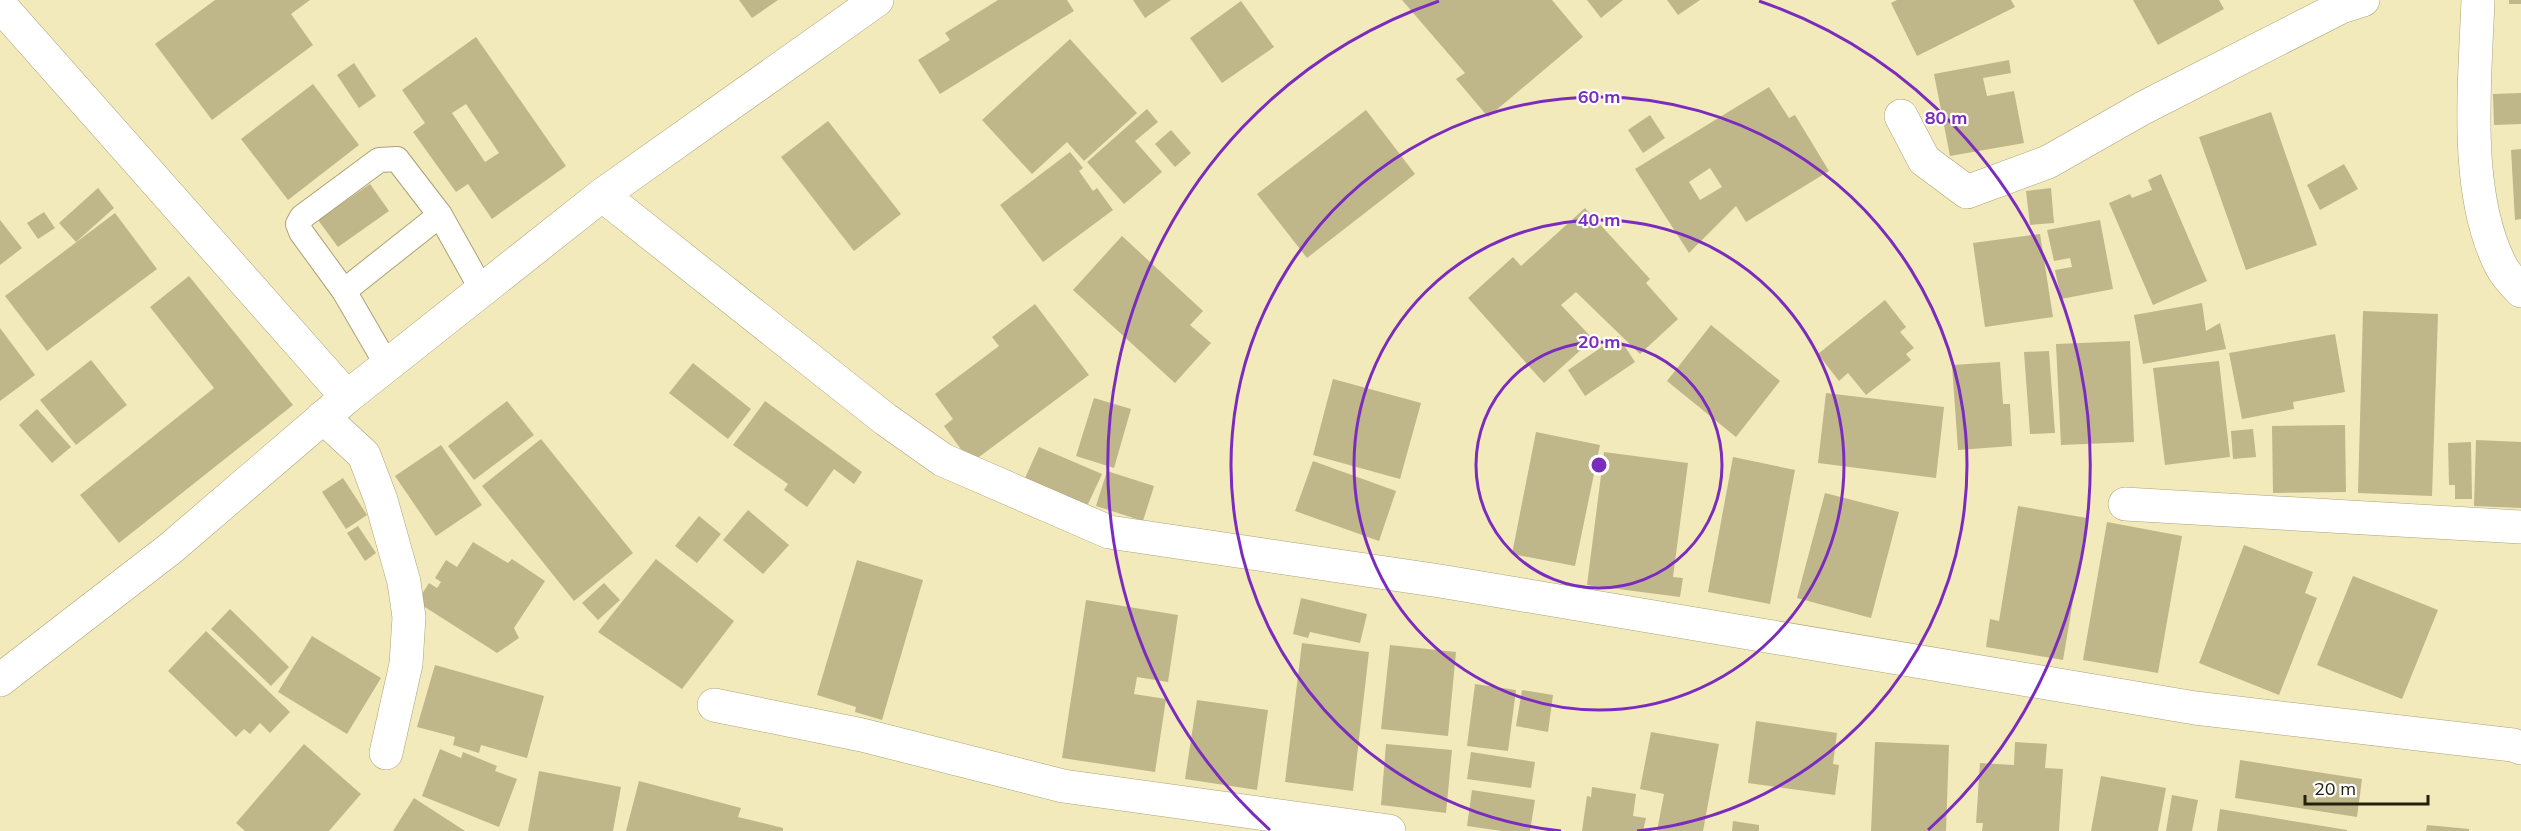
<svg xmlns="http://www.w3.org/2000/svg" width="2521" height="831" font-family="Mulish,sans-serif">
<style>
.building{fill:#bfb789;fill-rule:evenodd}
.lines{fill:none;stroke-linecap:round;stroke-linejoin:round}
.lane-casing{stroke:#aba376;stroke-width:26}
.street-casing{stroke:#aba376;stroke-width:34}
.secondary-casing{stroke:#aba376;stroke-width:34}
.lane{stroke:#fff;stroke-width:24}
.street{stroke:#fff;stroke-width:33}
.secondary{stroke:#fff;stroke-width:33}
.ring{fill:none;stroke:#7b2cbf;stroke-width:3}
.centre{fill:#7b2cbf;stroke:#fff;stroke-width:3}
.ring-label{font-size:18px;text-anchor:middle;font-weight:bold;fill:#7b2cbf;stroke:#fff;stroke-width:4.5;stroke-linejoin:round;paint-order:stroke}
</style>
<rect width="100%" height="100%" fill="#f3eabb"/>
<g class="building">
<path d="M215,0H310L291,14L313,45L212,120L155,44Z"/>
<path d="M739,0H778L752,18Z"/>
<path d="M998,0H1067L1074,11L940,94L918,60L950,40L945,33Z"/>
<path d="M1133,0H1171L1145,18Z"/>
<path d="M1402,0H1552L1583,37L1488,117L1456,79L1465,73Z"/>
<path d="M1587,0H1623L1601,18Z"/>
<path d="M1667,0H1700L1678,15Z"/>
<path d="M1897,0H2011L2015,7L1917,56L1891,3Z"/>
<path d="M2133,0H2219L2224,9L2158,45Z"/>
<rect x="2509" y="0" width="12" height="4"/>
<path d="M1241,1L1274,47L1222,83L1190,38Z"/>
<path d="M476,37L566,166L492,219L468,184L456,192L413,132L425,123L402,90ZM466,104L499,153L485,162L452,113Z"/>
<path d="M1070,39L1137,113L1084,161L1067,142L1032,174L982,120Z"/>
<path d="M2009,60L2011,73L1983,78L1987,96L2014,91L2024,143L1950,156L1934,74Z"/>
<path d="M354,63L376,96L359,108L337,75Z"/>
<path d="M313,84L359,145L288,200L241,139Z"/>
<path d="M1769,87L1789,118L1795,115L1829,171L1746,222L1736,206L1689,253L1635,169ZM1710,168L1722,187L1700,200L1689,182Z"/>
<path d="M2521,93V124L2494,125L2493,94Z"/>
<path d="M1147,109L1158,122L1135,141L1162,172L1124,204L1087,162Z"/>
<path d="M1366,110L1415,174L1307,258L1257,194Z"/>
<path d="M2271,112L2317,245L2246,270L2199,137Z"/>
<path d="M1650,115L1665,138L1643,153L1628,130Z"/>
<path d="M828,121L901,214L854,251L781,157Z"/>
<path d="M1171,130L1191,153L1175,167L1155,144Z"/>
<path d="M2521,149V219L2515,220L2511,150Z"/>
<path d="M1070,152L1083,168L1079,171L1093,191L1097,188L1113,210L1043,262L1000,205Z"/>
<path d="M2344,164L2358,189L2320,210L2307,185Z"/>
<path d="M2161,174L2207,281L2153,305L2109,203L2130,194L2132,198L2152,190L2148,180Z"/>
<path d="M370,184L389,211L338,247L318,220Z"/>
<path d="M98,188L114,208L76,242L59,223Z"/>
<path d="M2051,188L2054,223L2030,225L2026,191Z"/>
<path d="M1585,208L1650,279L1646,283L1678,319L1640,354L1576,292L1561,305L1593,339L1544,383L1468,298L1513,257L1521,266Z"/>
<path d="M44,212L55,228L38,239L27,223Z"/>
<path d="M115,213L157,269L47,351L5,296Z"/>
<path d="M0,220L22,248L0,265Z"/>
<path d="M2100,220L2113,289L2061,299L2055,270L2072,267L2070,258L2054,261L2047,230Z"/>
<path d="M2040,234L2053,317L1985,327L1973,243Z"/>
<path d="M1122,236L1203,311L1190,325L1211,343L1175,383L1073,290Z"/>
<path d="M189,276L293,405L119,543L80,495L214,388L150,307Z"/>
<path d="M1885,300L1906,327L1900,332L1914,348L1906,354L1911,360L1866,395L1848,373L1839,381L1818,354Z"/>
<path d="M2202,303L2206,331L2220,323L2226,349L2143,364L2134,315Z"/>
<path d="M1035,304L1089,375L971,463L944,426L953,419L935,394L999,346L992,337Z"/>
<path d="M2363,311L2438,314L2432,496L2358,493Z"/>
<path d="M1711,325L1780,381L1736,437L1667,381Z"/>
<path d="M0,328L35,375L0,401Z"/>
<path d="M2335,334L2345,392L2293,402L2294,409L2242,419L2229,353Z"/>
<path d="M1618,336L1635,362L1585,396L1568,370Z"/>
<path d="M2130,341L2134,442L2061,445L2056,344Z"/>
<path d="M2049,351L2055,433L2030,434L2024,352Z"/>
<path d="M91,360L127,405L76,445L40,400Z"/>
<path d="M2219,361L2230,457L2165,465L2153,368Z"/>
<path d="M2000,362L2003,404H2010L2012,446L1958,450L1952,365Z"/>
<path d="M693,363L751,409L728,439L669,393Z"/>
<path d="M1333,379L1421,403L1400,479L1313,455Z"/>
<path d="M1826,393L1944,407L1936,478L1818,463Z"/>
<path d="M1094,398L1131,409L1114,468L1076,456Z"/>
<path d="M507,401L534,435L474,480L448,446Z"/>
<path d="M765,401L862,472L854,484L834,469L807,507L784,490L788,484L733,445Z"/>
<path d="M37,409L71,447L52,463L19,425Z"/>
<path d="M2345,425L2346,492L2273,493L2272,426Z"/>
<path d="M2253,429L2256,457L2233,459L2231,431Z"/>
<path d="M1536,432L1600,445L1575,566L1512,554Z"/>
<path d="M541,439L633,553L574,601L482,486Z"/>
<path d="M2476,440L2521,442V508L2474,506Z"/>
<path d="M2471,442L2472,499H2455V485H2449L2448,443Z"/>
<path d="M441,445L482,505L436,536L395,476Z"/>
<path d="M1039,447L1102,474L1083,515L1021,487Z"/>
<path d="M1604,452L1688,463L1673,577L1683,578L1680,597L1587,585Z"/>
<path d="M1733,457L1795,470L1770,604L1708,592Z"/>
<path d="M1313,461L1396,491L1379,541L1295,511Z"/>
<path d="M1107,471L1154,486L1143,521L1096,506Z"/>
<path d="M343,478L367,515L346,529L322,492Z"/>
<path d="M1825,493L1899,512L1871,618L1797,598Z"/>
<path d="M2018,506L2087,518L2063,660L1986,647L1990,619L1999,621Z"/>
<path d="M748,510L789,545L763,574L723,540Z"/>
<path d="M699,516L721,534L697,563L675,546Z"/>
<path d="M2107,522L2182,536L2158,673L2083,660Z"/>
<path d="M358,526L376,553L365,561L347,533Z"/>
<path d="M473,542L508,563L512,559L545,581L514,628L519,638L497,653L417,602L429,583L437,588L441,582L435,578L446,560L457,567Z"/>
<path d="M2244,545L2313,572L2305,593L2317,598L2279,695L2199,663Z"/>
<path d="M656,559L734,621L682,689L598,632Z"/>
<path d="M857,560L923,580L882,720L855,712L856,707L817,695Z"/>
<path d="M2353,576L2438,610L2402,699L2317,665Z"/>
<path d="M604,583L620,600L598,620L582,603Z"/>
<path d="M1301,598L1367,614L1360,643L1310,632L1308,638L1293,634Z"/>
<path d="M1086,600L1178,615L1168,682L1137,677L1134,694L1166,699L1155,772L1062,758Z"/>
<path d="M230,609L289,667L271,686L211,629Z"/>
<path d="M206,631L290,712L270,733L260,723L250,734L244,729L236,737L168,671Z"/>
<path d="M312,636L381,678L347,734L278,692Z"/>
<path d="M1302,643L1369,652L1353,791L1285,782Z"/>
<path d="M1390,645L1456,652L1448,736L1381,729Z"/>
<path d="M435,665L544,696L527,758L481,745L479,753L453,745L455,737L417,727Z"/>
<path d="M1475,684L1516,690L1508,751L1467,746Z"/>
<path d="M1522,690L1553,695L1548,732L1516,726Z"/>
<path d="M1197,700L1268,710L1257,790L1185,779Z"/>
<path d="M1756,721L1837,733L1833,764L1839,765L1835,795L1748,783Z"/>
<path d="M1651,732L1719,744L1703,831H1657L1664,794L1640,789Z"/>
<path d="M1875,742L1949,745L1946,831H1871Z"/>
<path d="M2015,742L2047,744L2045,768L2063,769L2059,831H1982L1983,823H1976L1980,763L2014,765Z"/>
<path d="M304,744L361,794L329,831H245L236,823Z"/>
<path d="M1386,744L1452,750L1446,813L1381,805Z"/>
<path d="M440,749L461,758L463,752L497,766L495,771L517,779L499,827L422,796Z"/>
<path d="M1471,752L1535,762L1531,788L1467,779Z"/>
<path d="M2240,760L2362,779L2357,817L2235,798Z"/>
<path d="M539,771L621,787L613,831H528Z"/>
<path d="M2101,776L2166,788L2158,831H2091Z"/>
<path d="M639,781L741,808L738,817L783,828V831H626Z"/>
<path d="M1592,787L1636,794L1633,816L1646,818L1643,831H1582L1587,796L1591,797Z"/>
<path d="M1472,790L1535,800L1530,831H1502L1467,826Z"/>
<path d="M2172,795L2198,800L2192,831H2166Z"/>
<path d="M414,798L465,831H393Z"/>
<path d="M2220,809L2347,830V831H2217Z"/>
<path d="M1733,821L1759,825V831H1732Z"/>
<path d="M2427,825L2469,829V831H2426Z"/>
</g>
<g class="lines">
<g class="lane-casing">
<g id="lane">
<path d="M344,291L440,215"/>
<path d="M387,365L344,291L301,232L298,224L302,217L379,160L397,159L440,215L482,290"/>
</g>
</g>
<g class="street-casing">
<g id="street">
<path d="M2478,0C2475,82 2463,192 2501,266C2506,275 2514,284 2521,291"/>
<path d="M0,5L347,397"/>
<path d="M1901,116L1924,160L1967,192L2048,162L2143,108L2341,7L2363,0"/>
<path d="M602,195L885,419L943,460L1109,532L1440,581L2195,708L2513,745L2521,748"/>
<path d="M323,417L364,455L381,500L404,582L409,617L406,664L386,753"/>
<path d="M2125,504L2521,527"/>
<path d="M714,705L862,735L1063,786L1389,831"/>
</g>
</g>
<g class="secondary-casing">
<path id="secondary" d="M0,680L171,548L347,397L602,195L877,0"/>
</g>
<use href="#lane" class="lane"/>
<use href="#street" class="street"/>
<use href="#secondary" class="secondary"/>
</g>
<g class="ring">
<circle cx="1599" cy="465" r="123"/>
<circle cx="1599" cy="465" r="245"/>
<path d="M1561 831A368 368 0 1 1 1637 831"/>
<path d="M1270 830A491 491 0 0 1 1439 1M1759 1A491 491 0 0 1 1928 830"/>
</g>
<circle cx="1599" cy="465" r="9" class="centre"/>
<g class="ring-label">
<text x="1599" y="103">60 m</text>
<text x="1946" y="124">80 m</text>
<text x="1599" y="226">40 m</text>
<text x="1599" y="348">20 m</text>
</g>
<path d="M2305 795v9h123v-9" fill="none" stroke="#24210f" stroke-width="3"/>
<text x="2314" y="795" font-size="18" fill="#24210f" stroke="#ffffff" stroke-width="4.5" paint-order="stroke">20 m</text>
</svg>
